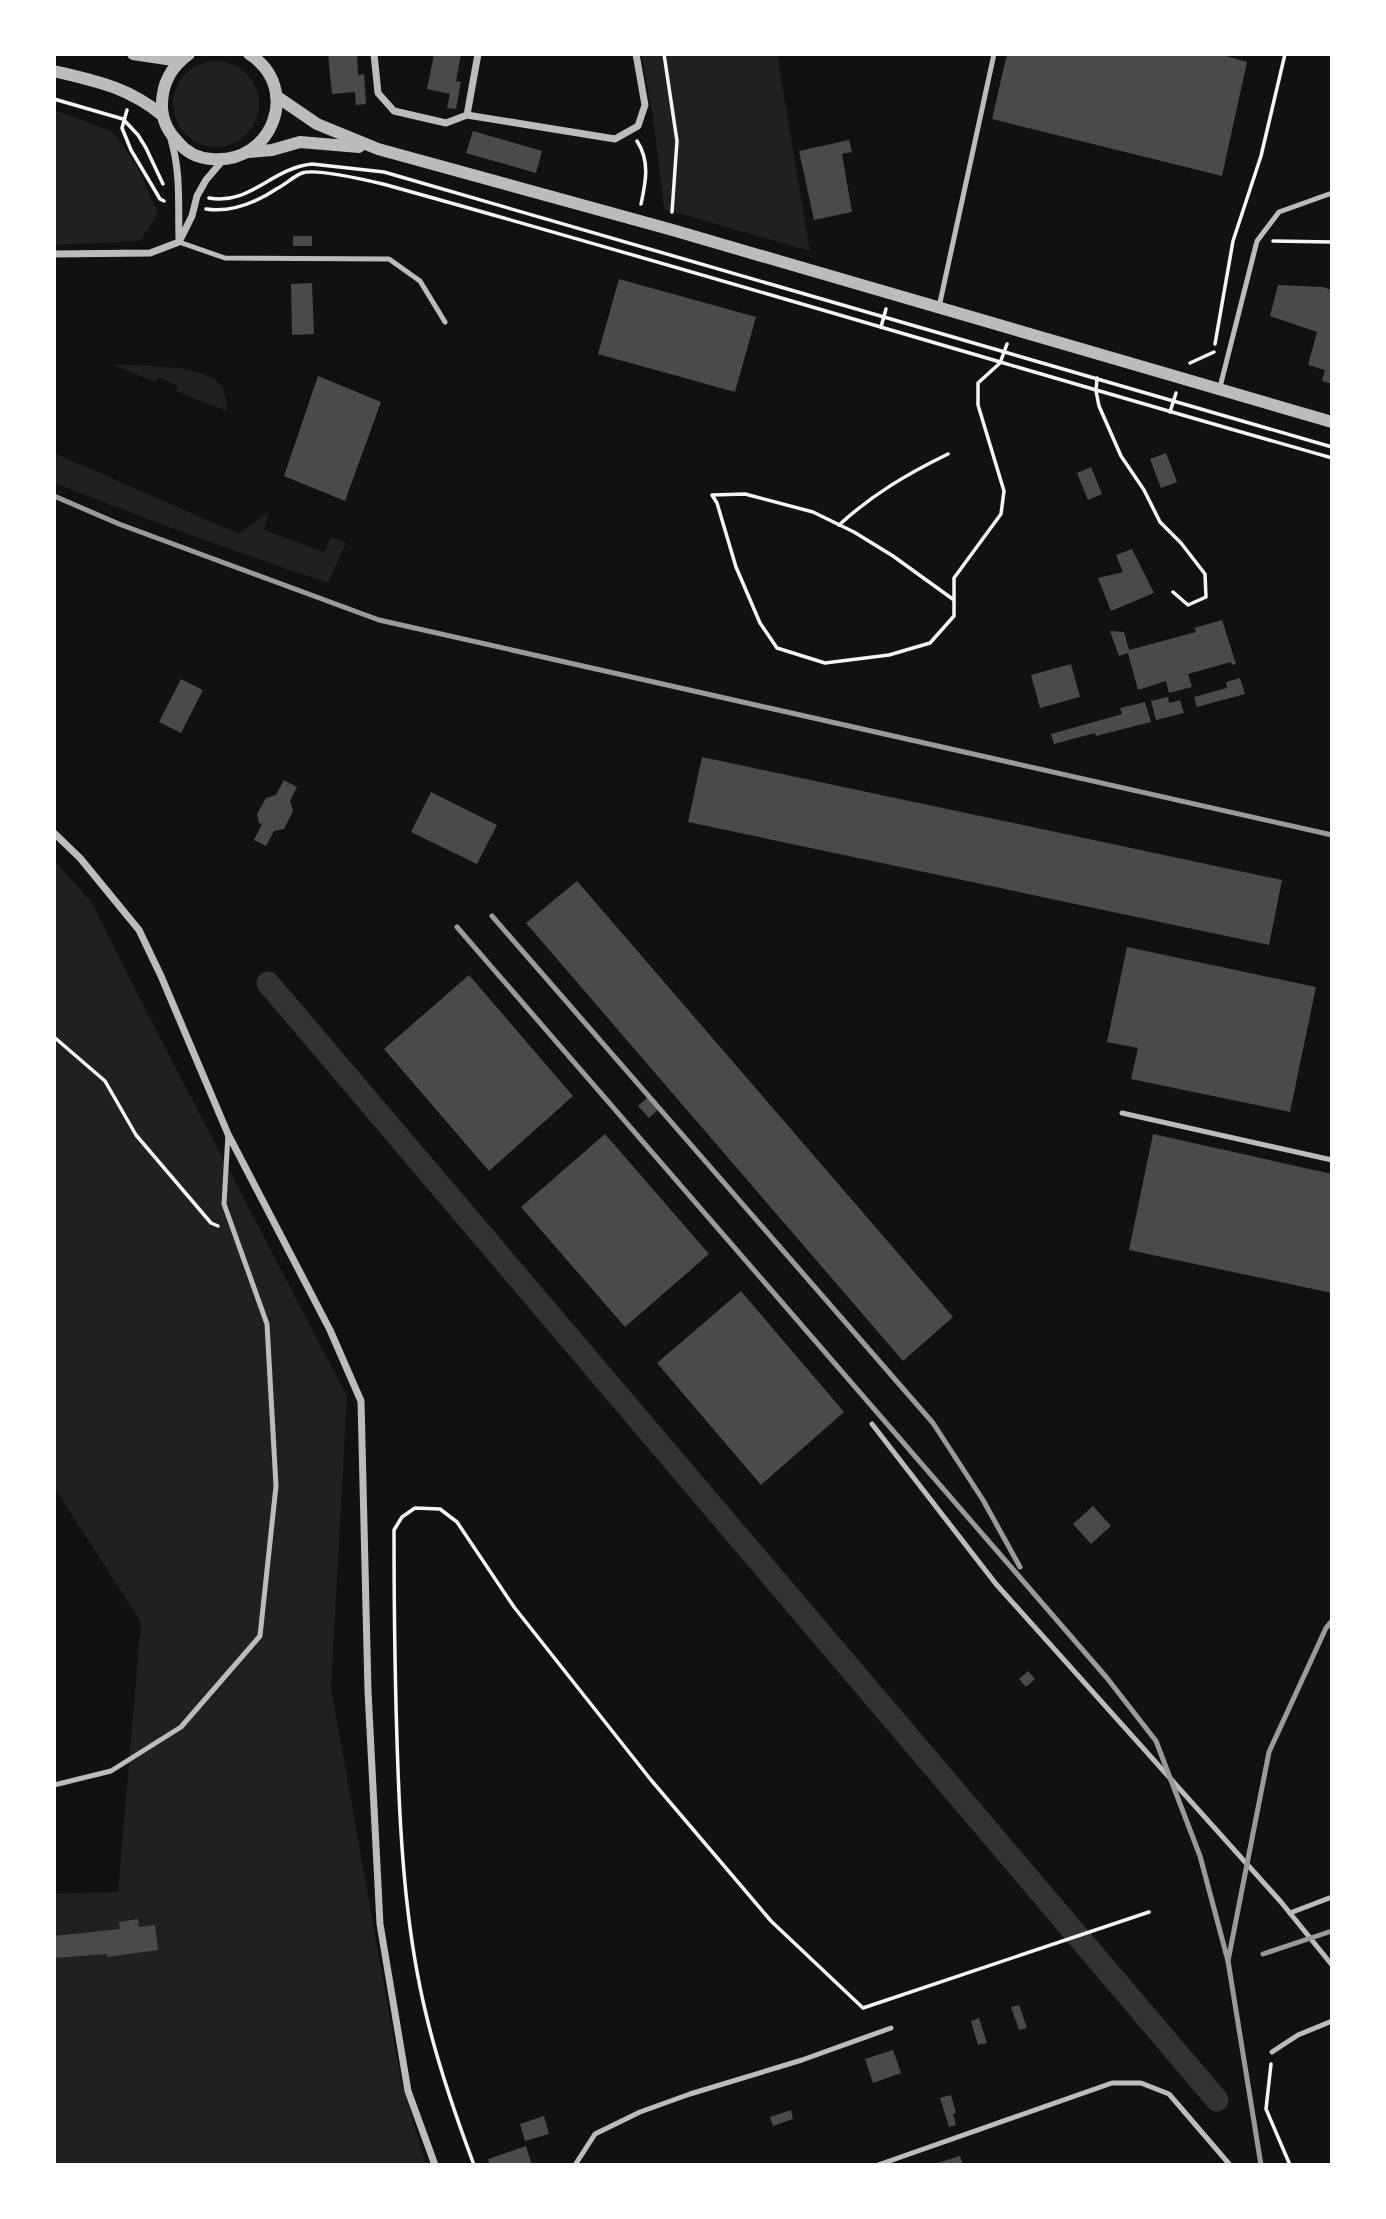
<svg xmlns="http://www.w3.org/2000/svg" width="1386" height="2219" font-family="'Noto Serif',serif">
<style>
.green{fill:#202020}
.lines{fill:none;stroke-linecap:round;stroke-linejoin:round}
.canal{stroke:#333;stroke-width:23}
.building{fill:#4a4a4a}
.path{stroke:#f5f5f5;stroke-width:3.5}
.service{stroke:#bcbcbc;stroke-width:5}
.minor{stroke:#bcbcbc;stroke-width:7}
.tertiary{stroke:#bcbcbc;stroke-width:12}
.rail{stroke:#9a9a9a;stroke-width:5}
</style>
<rect width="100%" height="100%" fill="#111"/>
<g class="green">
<path d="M641,54H777L810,251L664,209L653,116Z"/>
<circle cx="216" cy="104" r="43"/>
<path d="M54,110L112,131L136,164L158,214L140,241L54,245Z"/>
<path d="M111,364C138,367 210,362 223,389C226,395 226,405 227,411L176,391L178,386L158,377L155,382Z"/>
<path d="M54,453L239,534L269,511L264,530L324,552L331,537L346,543L328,583L193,536L54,483Z"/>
<path d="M54,861L91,901L158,1034L347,1396L331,1688L401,2080L426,2165H54V1894L118,1892L141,1622L54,1487Z"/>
</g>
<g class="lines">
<path class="canal" d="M268,983L1217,2100"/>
</g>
<g class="building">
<path d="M328,54H357L358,75L364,74L366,104L356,105L355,92L332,94Z"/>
<path d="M434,54H461L456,81L461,82L456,109L447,108L450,94L427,89Z"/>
<path d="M1007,54H1219L1247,62L1222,176L992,119Z"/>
<path d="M473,131L542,151L536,173L466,153Z"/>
<path d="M849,140L852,152L842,154L852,212L814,220L799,151Z"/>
<rect x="293" y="236" width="19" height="10"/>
<path d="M619,279L756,317L735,392L598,354Z"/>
<path d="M312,283L314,334L292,335L291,284Z"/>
<path d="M1278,285L1323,287L1332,290V384L1322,381L1325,370L1308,365L1317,332L1270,316Z"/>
<path d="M318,376L381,402L345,501L284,476Z"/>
<path d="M1166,453L1177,482L1161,488L1150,459Z"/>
<path d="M1091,467L1102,494L1088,500L1077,473Z"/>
<path d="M1132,549L1154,593L1111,611L1098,578L1123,572L1116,555Z"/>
<path d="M1222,620L1236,664L1232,665L1231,662L1188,674L1192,687L1169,693L1166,681L1138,690L1128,653L1119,656L1110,631L1124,632L1129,650L1196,632L1194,628Z"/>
<path d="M1071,664L1080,697L1040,708L1031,675Z"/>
<path d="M1240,678L1245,694L1197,707L1194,697L1227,688L1226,682Z"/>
<path d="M181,679L203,690L181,733L159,722Z"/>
<path d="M1168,697L1169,703L1180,700L1184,713L1156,720L1151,701Z"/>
<path d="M1145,702L1151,722L1096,736L1095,733L1054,744L1051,734L1122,714L1120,708Z"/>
<path d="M702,757L1282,880L1269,945L688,822Z"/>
<path d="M284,780L297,787L290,801L293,811L284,829L274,831L266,846L254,840L262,824L259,823L257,814L266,798L276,795Z"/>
<path d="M431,792L497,825L477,864L411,832Z"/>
<path d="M577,881L953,1317L903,1361L526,923Z"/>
<path d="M1127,947L1316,987L1290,1112L1131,1079L1138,1048L1107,1042Z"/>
<path d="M469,975L573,1096L489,1171L384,1049Z"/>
<path d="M648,1097L659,1109L649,1118L638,1106Z"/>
<path d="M605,1134L709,1254L625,1327L521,1207Z"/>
<path d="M1153,1134L1332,1174V1293L1129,1250Z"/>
<path d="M741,1291L844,1412L761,1485L657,1363Z"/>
<path d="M1093,1506L1111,1526L1091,1544L1073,1524Z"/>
<path d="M1028,1671L1035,1679L1026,1687L1019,1679Z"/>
<path d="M138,1919L139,1927L155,1925L158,1950L107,1957V1954L54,1958V1936L120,1929L119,1922Z"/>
<path d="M1019,2005L1027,2028L1019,2030L1011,2007Z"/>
<path d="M979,2018L987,2043L978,2045L971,2021Z"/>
<path d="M893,2050L901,2073L873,2083L865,2059Z"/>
<path d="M951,2095L956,2113L953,2114L956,2125L949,2127L940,2098Z"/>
<path d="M791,2110L793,2119L773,2126L770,2117Z"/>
<path d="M544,2116L549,2134L525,2141L520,2124Z"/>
<path d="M526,2146L532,2165H490L488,2159Z"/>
<path d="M960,2156L963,2165H934V2164Z"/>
</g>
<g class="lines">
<g class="path">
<path d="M664,54L677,141L672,212"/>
<path d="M54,99L123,119L138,135L146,148L163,184"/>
<path d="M127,110L122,128L131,150L160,199L164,201"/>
<path d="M637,141C650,161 646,181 641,204"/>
<path d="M209,198C249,206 272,168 312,164L384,172L1332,447"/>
<path d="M206,209C232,213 257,202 278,188C286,184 294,176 302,173C316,168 366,180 383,184C700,272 1015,368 1332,458"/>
<path d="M1273,241L1332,242"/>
<path d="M881,327L886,309"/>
<path d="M1215,344L1233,241L1261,156L1285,54"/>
<path d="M1190,363L1214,352"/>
<path d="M1097,378L1096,391L1099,406L1121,456L1144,490L1160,522L1181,543L1205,574L1206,597L1188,605L1173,592"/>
<path d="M1170,412L1176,393"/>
<path d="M839,525C873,494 907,474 948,454"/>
<path d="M954,600L893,556L854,532L813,512L745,494L712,495L717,503L736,567L760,623L777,648L825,663L889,655L930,643L954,616V578L1001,514L1004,491L978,405V383L1000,363L1007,344"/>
<path d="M54,1037L105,1081L136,1135L211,1223L218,1226"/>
<path d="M1271,2064L1266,2109L1290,2165"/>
<path d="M474,2165C456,2117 439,2068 427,2018C407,1938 401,1852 398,1770C395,1690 394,1610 394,1530L402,1517L415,1508L440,1509L457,1522L514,1607L651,1780L771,1921L863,2008L1149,1912"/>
</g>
<g class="service">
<path d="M179,242L225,258L389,259L420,281L445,322"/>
<path d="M939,307L994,54"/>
<path d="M1220,387L1257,241L1279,212L1332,193"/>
<path d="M1122,1113L1332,1160"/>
<path d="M872,1424L996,1584L1281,1902L1332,1965"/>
<path d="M54,1785L111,1771L181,1727L260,1636L276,1486L267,1324L224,1204L228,1134"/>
<path d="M1290,1913L1332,1897"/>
<path d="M1272,2052L1298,2035L1332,2021"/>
<path d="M575,2165L595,2134L640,2112L690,2094L802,2060L891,2028"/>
<path d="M878,2165L1112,2083H1141L1169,2094L1230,2165"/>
</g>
<g class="minor">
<path d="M374,54L378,93L394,111L446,123L467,115L615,139L638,126L645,105L636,54"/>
<path d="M467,115L478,54"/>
<path d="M171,139C181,174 178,203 179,238"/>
<path d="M54,254L150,253L179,242L192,216L197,196L206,180L223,160"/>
<path d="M54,833L80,858L139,930L161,976L228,1134L330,1330L361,1401L368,1691L380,1924L408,2091L435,2165"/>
</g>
<g class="tertiary">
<path d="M133,54L180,61"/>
<path d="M189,54C169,68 161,86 162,109C163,123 169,133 178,142C186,152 198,158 211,159C273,165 302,87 249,54"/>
<path d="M54,71C96,81 128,87 162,115"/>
<path d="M276,96L317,124L378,149L669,229L1332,422"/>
<path d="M249,152L272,150L300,142L359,147"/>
</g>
<g class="rail">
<path d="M54,496L119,524L379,620L1332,835"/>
<path d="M492,916L933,1423L983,1500L1020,1567"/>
<path d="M457,927L1107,1678L1156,1741L1200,1856L1228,1961"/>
<path d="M1263,1954L1332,1931"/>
<path d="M1261,2165L1228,1961L1269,1752L1326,1628L1332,1621"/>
</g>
</g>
<rect width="1386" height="2219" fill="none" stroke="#ffffff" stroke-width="112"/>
</svg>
